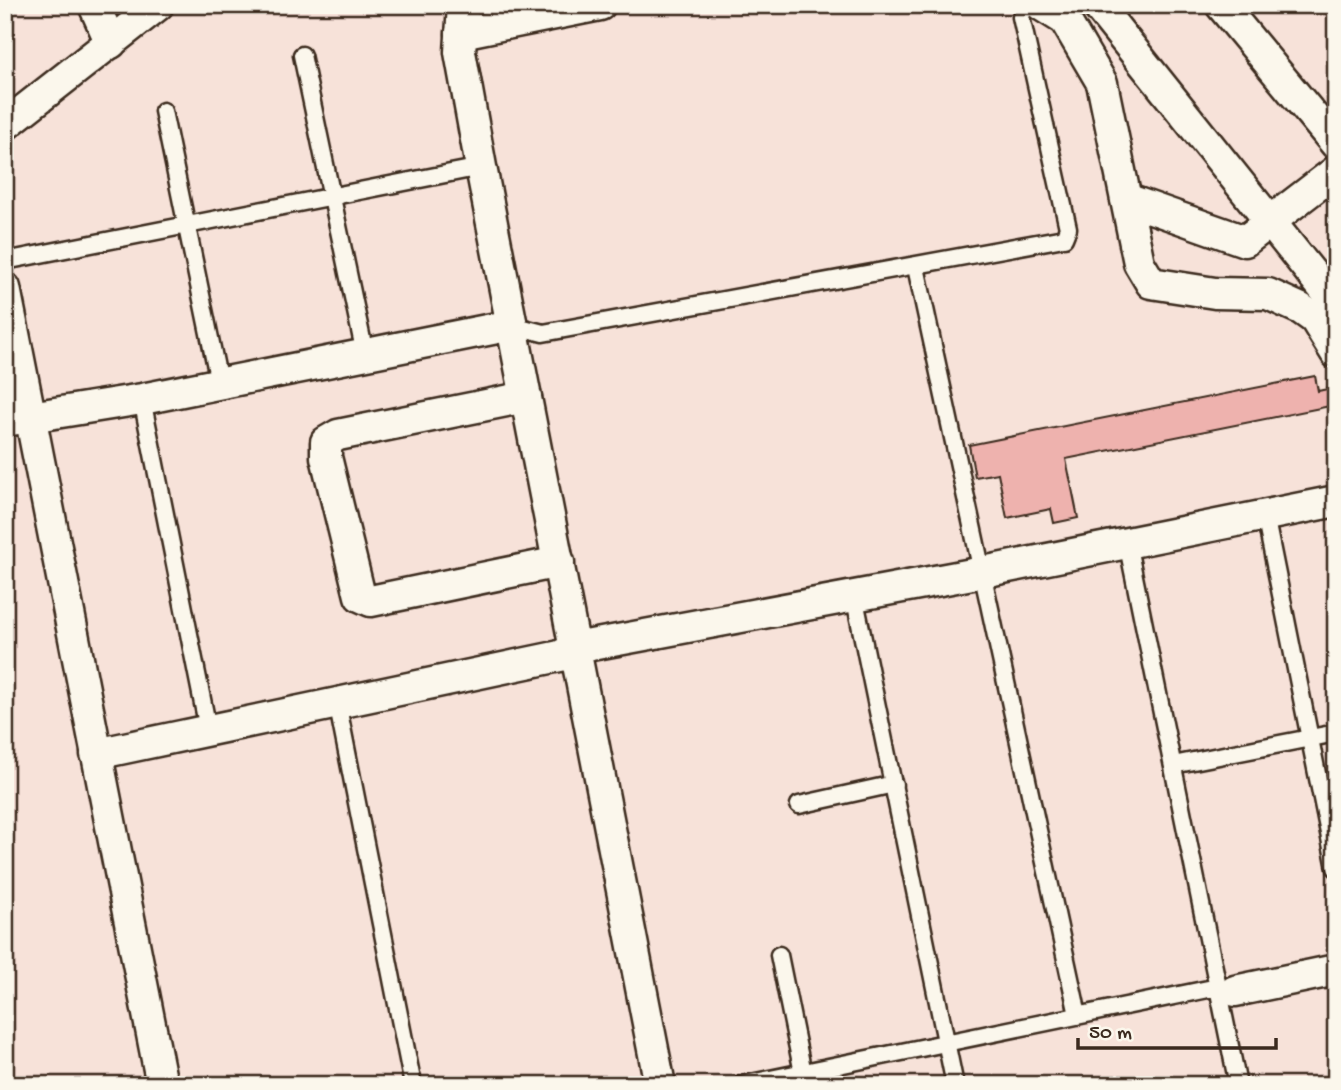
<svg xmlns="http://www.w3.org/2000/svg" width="1341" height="1090" font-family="'Gochi Hand',sans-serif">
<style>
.building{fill:#eeb2ae;stroke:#3b2a1e;stroke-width:2}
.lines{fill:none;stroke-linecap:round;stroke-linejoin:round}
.lane-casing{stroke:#3b2a1e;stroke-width:21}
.street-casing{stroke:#3b2a1e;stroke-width:35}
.lane{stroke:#fbf7ec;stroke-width:16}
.street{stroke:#fbf7ec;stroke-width:30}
</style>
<rect width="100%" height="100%" fill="#f7e2d9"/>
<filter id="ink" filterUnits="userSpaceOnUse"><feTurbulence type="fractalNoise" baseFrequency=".0143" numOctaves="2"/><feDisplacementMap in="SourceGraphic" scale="14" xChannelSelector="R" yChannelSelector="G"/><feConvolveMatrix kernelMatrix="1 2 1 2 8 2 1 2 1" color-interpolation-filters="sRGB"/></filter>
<g filter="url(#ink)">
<path class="building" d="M1315,376L1318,391L1332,388L1335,405L1066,459L1078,518L1054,523L1051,509L1007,518L998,473L975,477L969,445Z"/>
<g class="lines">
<g class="lane-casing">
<g id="lane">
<path d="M302,55L365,354"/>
<path d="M163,111L219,382"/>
<path d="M5,261L481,167"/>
<path d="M916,267L1078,1015"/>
<path d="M512,325L543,333L1064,238L1068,228L1021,17L1025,5"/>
<path d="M142,399L208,729"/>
<path d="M1265,515L1336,868"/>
<path d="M1127,542L1238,1085"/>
<path d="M854,595L955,1085"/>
<path d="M337,702L413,1085"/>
<path d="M1173,765L1336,733"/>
<path d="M799,805L894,784"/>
<path d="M779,955L803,1073"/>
<path d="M741,1085L1208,989H1226"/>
</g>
</g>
<g class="street-casing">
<g id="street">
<path d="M94,5L111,43"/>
<path d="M463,5L460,52L481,167L660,1085"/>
<path d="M1041,5L1065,20L1102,83L1139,263L1151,283L1215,293L1268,294L1301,309L1315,319L1336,353"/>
<path d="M1097,5L1336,304"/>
<path d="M1221,5L1336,144"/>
<path d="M461,33L600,5"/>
<path d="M5,125L158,5"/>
<path d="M1126,199L1245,241L1336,171"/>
<path d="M5,288L162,1085"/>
<path d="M526,397L338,435L326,442V457L360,596L371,601L559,562"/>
<path d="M5,421L142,399L512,325"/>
<path d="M96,754L560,656L575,648L983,572L1336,501"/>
<path d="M1235,991L1336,970"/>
</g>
</g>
<use href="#lane" class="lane"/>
<use href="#street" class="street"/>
</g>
</g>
<rect width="1341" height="1090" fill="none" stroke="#fbf7ec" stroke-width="28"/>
<rect x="14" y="14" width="1313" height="1062" fill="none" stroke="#3b2a1e" stroke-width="2.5" filter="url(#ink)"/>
<path d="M1078 1038v10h198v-10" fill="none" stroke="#3b2a1e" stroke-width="3.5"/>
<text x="1089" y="1038" font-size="21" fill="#3b2a1e" stroke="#fbf7ec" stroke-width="5" paint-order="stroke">50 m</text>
</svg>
